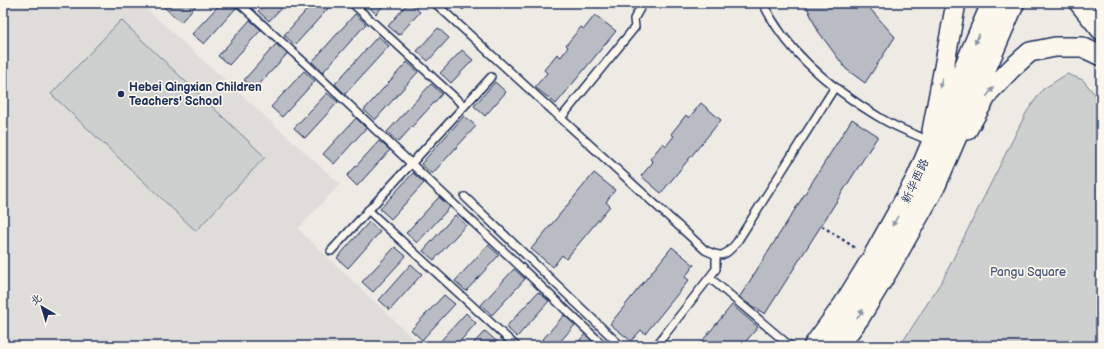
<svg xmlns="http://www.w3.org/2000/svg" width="1104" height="349" font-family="'Balsamiq Sans','LXGW WenKai TC',sans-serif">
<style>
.built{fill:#deddda}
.green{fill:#cecfcf;stroke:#747f96}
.building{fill:#b9bcc3;stroke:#1b2f5e}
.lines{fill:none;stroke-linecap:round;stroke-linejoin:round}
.service-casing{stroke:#1b2f5e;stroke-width:10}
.secondary-casing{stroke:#1b2f5e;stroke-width:22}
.primary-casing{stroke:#1b2f5e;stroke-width:25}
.path{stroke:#1b2f5e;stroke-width:2.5;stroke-dasharray:3 3;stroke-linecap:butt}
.service{stroke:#fbf7ec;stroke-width:7}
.secondary{stroke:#fbf7ec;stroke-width:19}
.primary{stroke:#fbf7ec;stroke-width:22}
.oneway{fill:#8b93a5}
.poi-dot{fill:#1b2f5e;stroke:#fbf7ec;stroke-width:1.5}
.labels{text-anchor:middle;stroke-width:3.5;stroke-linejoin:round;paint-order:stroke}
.poi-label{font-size:12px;font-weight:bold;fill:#1b2f5e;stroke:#fbf7ec;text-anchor:start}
.street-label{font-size:12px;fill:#1b2f5e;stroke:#fbf7ec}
.park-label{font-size:12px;fill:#48577a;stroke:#fbf7ec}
</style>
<rect width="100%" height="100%" fill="#eeebe4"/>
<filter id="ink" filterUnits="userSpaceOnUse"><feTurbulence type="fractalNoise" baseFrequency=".025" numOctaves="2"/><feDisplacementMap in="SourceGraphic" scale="8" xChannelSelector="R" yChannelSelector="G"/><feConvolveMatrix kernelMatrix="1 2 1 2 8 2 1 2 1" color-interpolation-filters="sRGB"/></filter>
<g filter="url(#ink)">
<path class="built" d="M3,3H140L340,184L298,229L421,346H3Z"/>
<g class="green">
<path d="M121,20L265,157L196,231L51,94Z"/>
<path d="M1067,74L1083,80L1101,102V346H900L943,279L1026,113L1043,89Z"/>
</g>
<g class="building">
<path d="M159,3H198L181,22Z"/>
<path d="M221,3H230L236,8L204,44L192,34Z"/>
<path d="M266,3H286L269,21L258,11Z"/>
<path d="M313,3H333L295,45L284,35Z"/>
<path d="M365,3H386L376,14Z"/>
<path d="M408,3H410L420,12L399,35L388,26Z"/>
<path d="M454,3H469L463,10Z"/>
<path d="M805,3H865L895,37L865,83L846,69L818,31Z"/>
<path d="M355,14L366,24L323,72L312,62Z"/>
<path d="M595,15L616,31L556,104L535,87L547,73L544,70L557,54L561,57L568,47L566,45L581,27L584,29Z"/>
<path d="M250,20L261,30L229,65L218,56Z"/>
<path d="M438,28L449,38L428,61L417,51Z"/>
<path d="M378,36L389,46L345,94L335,84Z"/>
<path d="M276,44L287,54L255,89L244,80Z"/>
<path d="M462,50L473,60L451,83L440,73Z"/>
<path d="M407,62L418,72L375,120L364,110Z"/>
<path d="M304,71L315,81L282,117L271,107Z"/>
<path d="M495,82L506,92L485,116L474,106Z"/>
<path d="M431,84L442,94L398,142L387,132Z"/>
<path d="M327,93L338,102L305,138L294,128Z"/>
<path d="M701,103L721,120L661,193L641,176L653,162L650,159L663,143L666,146L674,136L671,134L686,115L689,118Z"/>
<path d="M464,116L476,126L432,174L421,164Z"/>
<path d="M356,118L366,128L334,164L323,154Z"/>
<path d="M852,119L878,136L765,314L739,298Z"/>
<path d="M379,141L390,150L357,186L347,176Z"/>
<path d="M413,173L424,183L391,219L380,209Z"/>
<path d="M594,173L615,190L606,202L610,206L566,259L562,255L553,267L531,249Z"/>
<path d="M439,197L450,207L417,243L406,233Z"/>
<path d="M455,215L466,225L434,260L423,251Z"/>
<path d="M369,222L380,232L348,268L337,258Z"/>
<path d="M488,245L499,255L466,291L455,281Z"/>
<path d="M395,247L406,256L373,292L362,282Z"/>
<path d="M672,247L694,265L685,277L689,280L645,334L641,330L631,341L610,324Z"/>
<path d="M411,264L422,274L390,310L379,300Z"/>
<path d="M514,269L525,279L492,315L481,305Z"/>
<path d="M538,292L549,301L517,337L506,327Z"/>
<path d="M444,295L455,304L422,340L411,330Z"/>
<path d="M732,305L758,327L742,346H698Z"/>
<path d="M466,313L476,323L456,346H436Z"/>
<path d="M564,315L575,325L556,346H537Z"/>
<path d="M485,331L502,346H471Z"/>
<path d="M585,334L598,346H575Z"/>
</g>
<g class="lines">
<g class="service-casing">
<g id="service">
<path d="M239,3L307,65L604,346"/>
<path d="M352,3L464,106"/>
<path d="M435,3L705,250C721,258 725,257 737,242L835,87"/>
<path d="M763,3C787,54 835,91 882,119C897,128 914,134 930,141"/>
<path d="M561,118L635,27L634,19L643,3"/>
<path d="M465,197L621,346"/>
<path d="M368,210L516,346"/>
<path d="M331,251L491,77"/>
<path d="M710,278L790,346"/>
<path d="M656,346L716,269V255"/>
</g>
</g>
<g class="secondary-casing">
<g id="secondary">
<path d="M1079,3L1101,30"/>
<path d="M967,130L989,92L1012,68L1030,52L1055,47H1082L1101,56"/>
<path d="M932,131L956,3"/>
</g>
</g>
<g class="primary-casing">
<g id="primary">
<path d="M815,346L844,306L873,259L918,178L993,3"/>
<path d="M837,346L859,316L888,268L934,186L1013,3"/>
</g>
</g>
<path class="path" d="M822,226L857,249"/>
<use href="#service" class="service"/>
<use href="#secondary" class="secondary"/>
<use href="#primary" class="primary"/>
</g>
<defs><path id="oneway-solid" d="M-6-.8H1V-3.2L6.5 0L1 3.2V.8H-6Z"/></defs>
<g class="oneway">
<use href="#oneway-solid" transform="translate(977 39) rotate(113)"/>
<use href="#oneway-solid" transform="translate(941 83) rotate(101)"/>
<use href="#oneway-solid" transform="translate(990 92) rotate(-53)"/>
<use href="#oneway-solid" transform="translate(895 221) rotate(120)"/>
<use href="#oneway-solid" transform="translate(860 314) rotate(-57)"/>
</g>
</g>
<circle class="poi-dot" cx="121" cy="94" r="4"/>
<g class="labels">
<g class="poi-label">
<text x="129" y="91">Hebei Qingxian Children<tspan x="129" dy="14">Teachers' School</tspan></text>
</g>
<g class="street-label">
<text transform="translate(915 181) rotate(-65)" y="4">新华西路</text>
</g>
<g class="park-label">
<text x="1028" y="276">Pangu Square</text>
</g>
</g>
<rect width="1104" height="349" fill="none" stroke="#fbf7ec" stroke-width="16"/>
<rect x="8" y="8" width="1088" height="333" fill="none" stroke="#1b2f5e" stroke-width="1.5" filter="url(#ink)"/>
<g transform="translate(42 307) rotate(322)" stroke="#fbf7ec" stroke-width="3" paint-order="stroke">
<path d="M0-3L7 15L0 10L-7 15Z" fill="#1b2f5e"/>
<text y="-6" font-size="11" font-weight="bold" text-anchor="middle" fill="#1b2f5e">北</text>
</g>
</svg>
